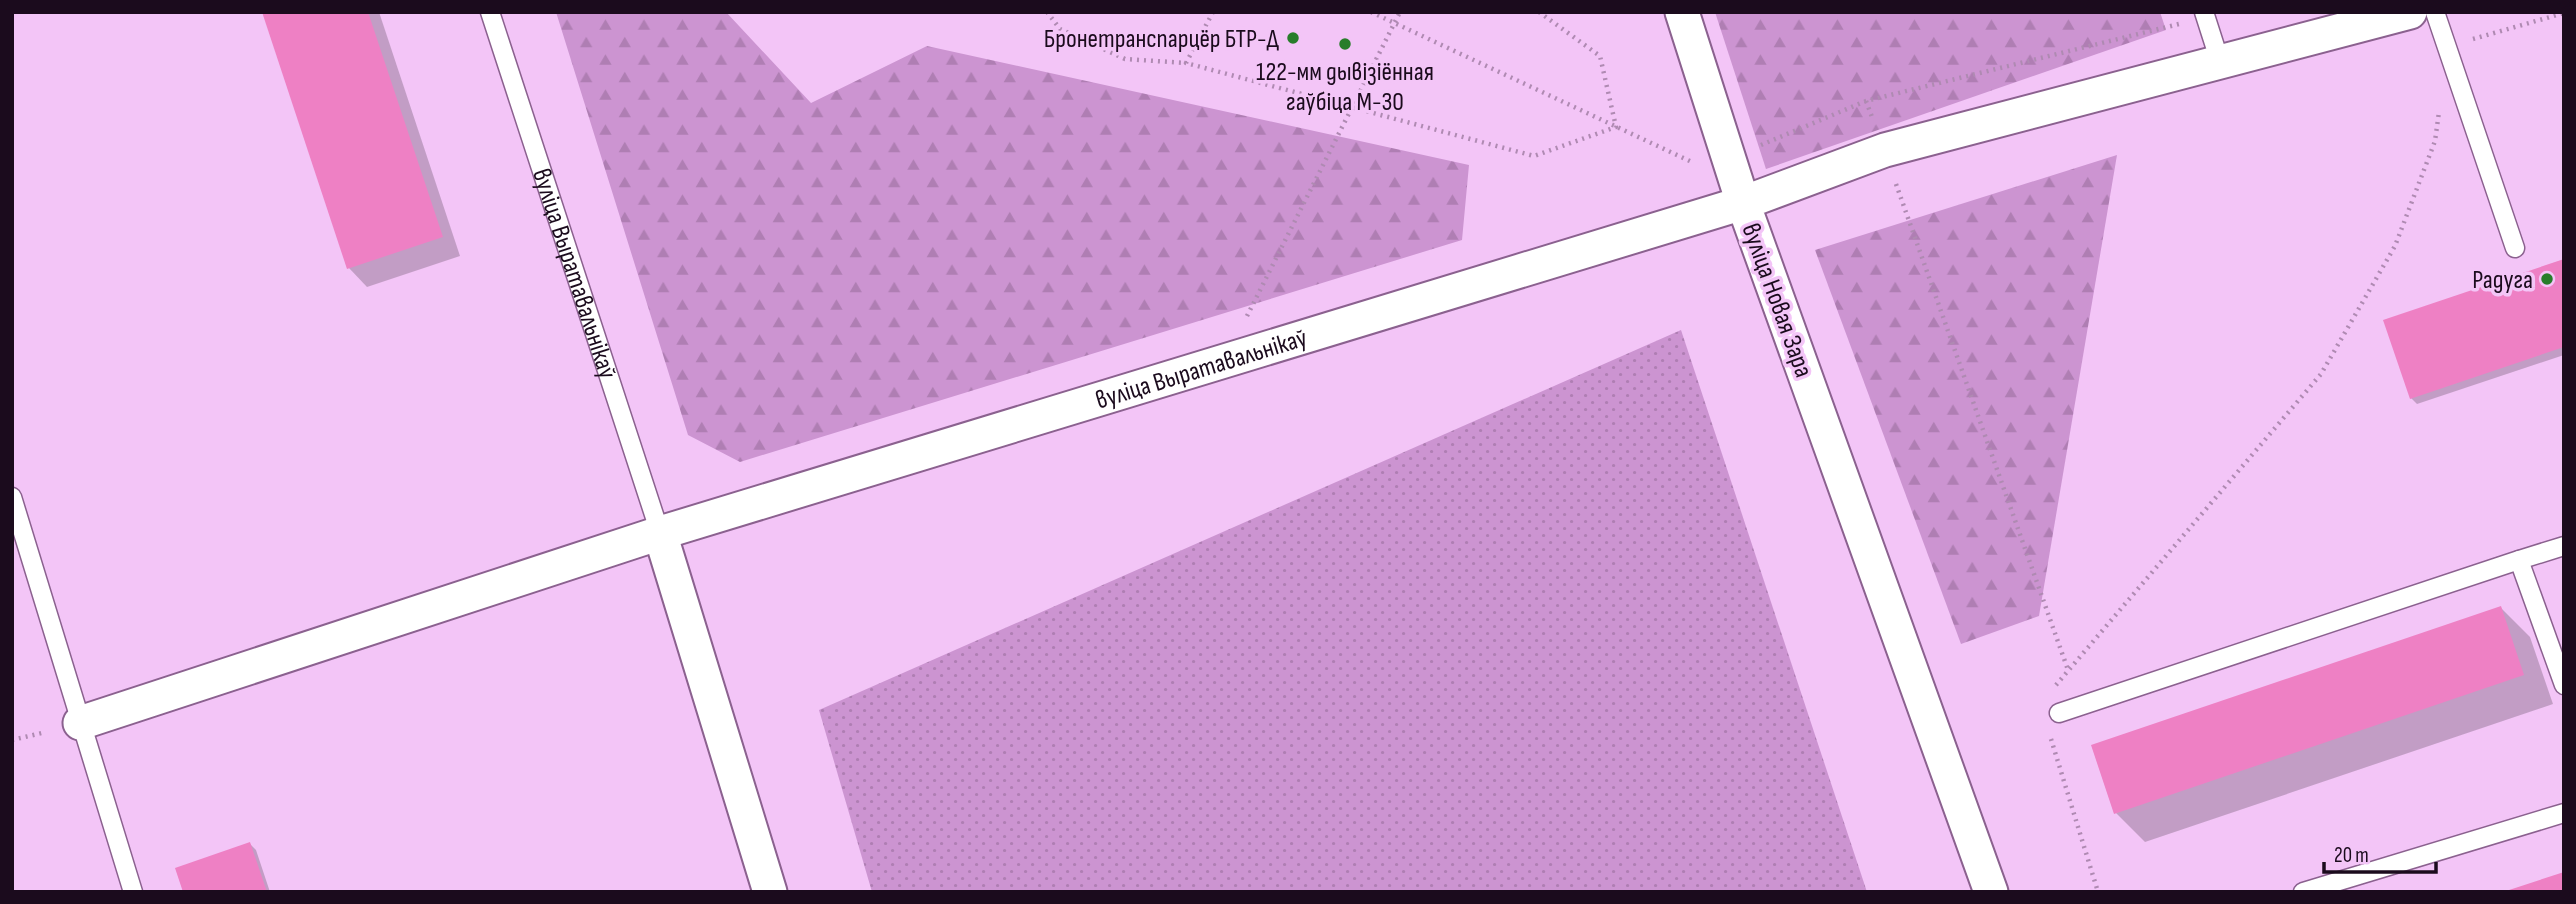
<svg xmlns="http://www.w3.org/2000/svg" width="2576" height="904" font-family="'Sofia Sans Condensed',sans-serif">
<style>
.green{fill:url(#green-dots)}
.forest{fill:url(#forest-firs)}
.shadow{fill:#0003}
.building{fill:#ee80c4}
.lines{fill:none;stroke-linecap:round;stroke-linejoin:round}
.lane-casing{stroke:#8b618f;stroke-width:21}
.street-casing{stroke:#8b618f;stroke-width:37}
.path{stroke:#af8ab2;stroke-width:4.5;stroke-dasharray:2 5;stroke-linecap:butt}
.lane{stroke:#fff;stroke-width:18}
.street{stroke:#fff;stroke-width:33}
.poi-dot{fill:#277d2a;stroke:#f3c5f7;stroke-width:2.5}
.labels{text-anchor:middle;stroke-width:7;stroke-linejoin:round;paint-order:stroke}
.poi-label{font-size:26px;fill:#1b0b1d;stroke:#f3c5f7;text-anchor:end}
.street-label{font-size:26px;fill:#1b0b1d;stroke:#f3c5f7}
</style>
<defs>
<pattern id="green-dots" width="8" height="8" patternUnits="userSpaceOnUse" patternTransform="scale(1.75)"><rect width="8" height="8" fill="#cc94d1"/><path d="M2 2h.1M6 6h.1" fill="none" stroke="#af7eb3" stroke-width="1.8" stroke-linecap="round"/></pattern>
<pattern id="forest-firs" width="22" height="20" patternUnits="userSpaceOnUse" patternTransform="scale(1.75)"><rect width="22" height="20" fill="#cc94d1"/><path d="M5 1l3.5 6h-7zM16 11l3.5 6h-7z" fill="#af7eb3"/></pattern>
</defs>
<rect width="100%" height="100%" fill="#f3c5f7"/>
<path class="green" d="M1681,330L1867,892H872L819,710Z"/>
<g class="forest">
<path d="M556,12H726L811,103L927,46L1469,165L1462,240L740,462L688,435Z"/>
<path d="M1715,12H2160L2166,30L1766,169Z"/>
<path d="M2117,155L2039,616L1961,644L1815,250Z"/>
</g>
<g class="shadow">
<path d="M263,12H379L460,256L367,287L349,268Z"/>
<path d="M2564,261V355L2417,404L2411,398Z"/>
<path d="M2501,608L2530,637L2553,704L2145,842L2116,813Z"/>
<path d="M250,844L256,850L270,892H184Z"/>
</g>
<g class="building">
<path d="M262,12H368L443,237L347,269Z"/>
<path d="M2564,259V347L2410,399L2383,320Z"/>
<path d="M2501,606L2524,675L2114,814L2091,745Z"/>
<path d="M250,842L267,892H183L175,868Z"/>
<path d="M2564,872V892H2507L2506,891Z"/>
</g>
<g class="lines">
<g class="lane-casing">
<g id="lane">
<path id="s1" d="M490,12L660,533"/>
<path d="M2204,12L2220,62"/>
<path d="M2435,12L2515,248"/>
<path d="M12,497L133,892"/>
<path d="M2564,546L2519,560L2564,685"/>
<path d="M2059,713L2519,560"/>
<path d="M2303,892L2564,813"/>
</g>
</g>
<g class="street-casing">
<g id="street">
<path d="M660,533L770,892"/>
<path id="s2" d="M80,723L660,533L1743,203L1682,12"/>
<path d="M1991,892L1743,203L1885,150L2410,12"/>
</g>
</g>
<g class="path">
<path d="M1047,12L1060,29L1125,59L1186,63"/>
<path d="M1213,12L1186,63L1534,156L1616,127L1600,56L1539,12"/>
<path d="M1371,12L1694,163"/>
<path d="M2473,39L2564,13"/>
<path d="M1866,101L1872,117"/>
<path d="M1761,145L1866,101L2179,24"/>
<path d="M1896,184L2068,670"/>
<path d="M1247,316L1400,12"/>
<path d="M2056,685L2321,374L2395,246L2435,141L2439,112"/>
<path d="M2051,739L2098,892"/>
<path d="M12,740L46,732"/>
</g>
<use href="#lane" class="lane"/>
<use href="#street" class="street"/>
</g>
<g class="poi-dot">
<circle cx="1293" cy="38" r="7"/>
<circle cx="1345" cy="44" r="7"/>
<circle cx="2547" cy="279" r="7"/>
</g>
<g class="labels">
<g class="poi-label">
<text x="1279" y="47">Бронетранспарцёр БТР-Д</text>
<text x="1345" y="80" text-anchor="middle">122-мм дывізіённая<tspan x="1345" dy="30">гаўбіца М-30</tspan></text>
<text x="2533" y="288">Радуга</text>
</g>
<g class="street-label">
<text dy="9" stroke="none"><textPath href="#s1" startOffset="275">вуліца Выратавальнікаў</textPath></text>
<text transform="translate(1778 300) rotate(70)" y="9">вуліца Новая Зара</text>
<text dy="9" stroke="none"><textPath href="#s2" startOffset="1176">вуліца Выратавальнікаў</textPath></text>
</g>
</g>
<rect width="2576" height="904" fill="none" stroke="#1b0b1d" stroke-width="28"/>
<path d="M2324 862v10h112v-10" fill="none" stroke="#1b0b1d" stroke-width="3.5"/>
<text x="2334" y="862" font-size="21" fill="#1b0b1d" stroke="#f3c5f7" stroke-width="5" paint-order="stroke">20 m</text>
</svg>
